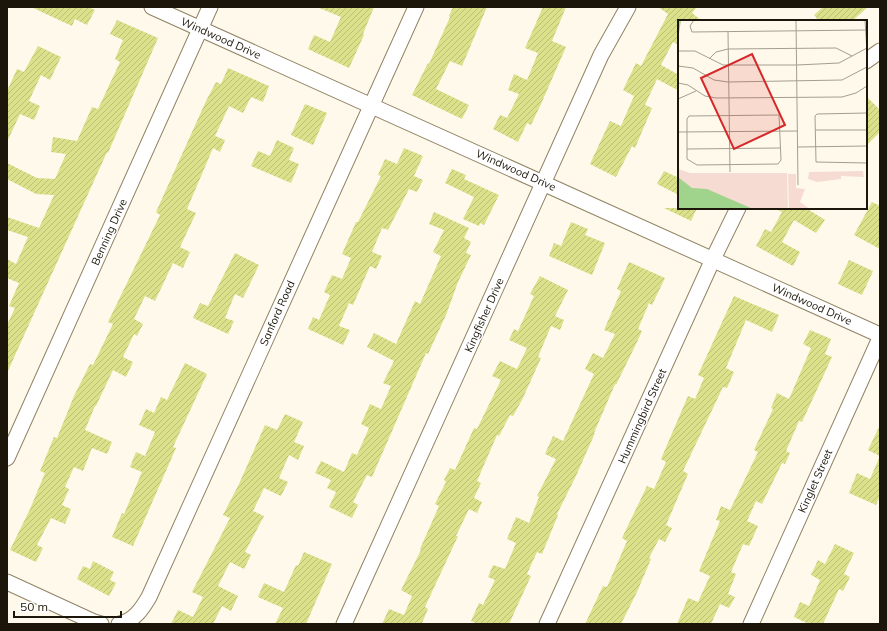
<svg xmlns="http://www.w3.org/2000/svg" width="887" height="631" font-family="Mulish,sans-serif">
<style>
.building{fill:url(#building-hatch)}
.lines{fill:none;stroke-linecap:round;stroke-linejoin:round}
.street-casing{stroke:#918364;stroke-width:17}
.street{stroke:#fff;stroke-width:15}
.labels{text-anchor:middle;stroke-width:3;stroke-linejoin:round;paint-order:stroke}
.street-label{font-size:11px;fill:#1c160a;stroke:#fff}
.inset-river{fill:none;stroke:#a0d38b;stroke-width:2}
.inset-road{fill:none;stroke:#a49e91;stroke-width:1}
.view{fill:#d62828;fill-opacity:0.15;stroke:#d62828;stroke-width:2}
.inset-edge{fill:none;stroke:#1c160a;stroke-width:2}
</style>
<defs>
<pattern id="building-hatch" width="6" height="6" patternUnits="userSpaceOnUse"><rect width="6" height="6" fill="#dbe18a"/><path d="M-1 1l2-2M0 6l6-6M5 7l2-2" fill="none" stroke="#bbc076"/></pattern>
</defs>
<rect width="100%" height="100%" fill="#fff9eb"/>
<g class="building">
<path d="M31,7H88L95,10L87,25L75,19L72,26Z"/>
<path d="M317,7H374L363,34L364,35L349,68L308,49L314,35L330,42L341,17Z"/>
<path d="M453,7H487L462,66L450,61L436,89L469,105L462,119L412,95L428,63L429,64L450,17L449,16Z"/>
<path d="M543,7H566L552,41L566,47L541,104L531,125L527,123L518,142L493,129L500,115L507,118L519,94L508,90L514,74L527,80L538,53L525,48Z"/>
<path d="M658,7H697L692,13L702,21H679V45L673,42L661,65L679,75V91L657,79L645,105L652,108L635,148L632,146L616,177L590,164L610,121L621,126L634,96L623,90L636,63L641,66L668,14Z"/>
<path d="M823,7H868L852,21H819L814,15Z"/>
<path d="M117,20L158,38L108,153L107,152L7,373V325L15,308L9,306L19,283L7,278V259L16,264L28,237L7,230V217L39,228L54,195L36,194L7,179V163L37,178L55,179L66,154L51,152L53,137L77,141L92,107L98,109L120,62L115,59L123,40L110,34Z"/>
<path d="M38,46L61,57L50,80L41,75L29,101L40,106L34,120L20,114L7,142V91L17,69L24,72Z"/>
<path d="M228,68L269,86L263,102L251,97L243,113L229,106L215,136L225,140L220,152L213,148L187,209L196,213L180,247L190,252L183,268L173,263L155,301L145,296L134,319L143,324L137,336L134,334L123,357L133,362L126,377L113,370L96,406H95L85,430L112,442L107,454L92,448L83,471L74,467L65,487L69,489L62,505L71,509L65,524L51,518L37,545L43,548L36,562L10,550L30,509L45,473L40,471L54,437L57,438L74,396L90,364L93,365L113,324L108,322L160,215L156,212L206,101L216,82L221,84Z"/>
<path d="M866,96L880,110V132L866,146Z"/>
<path d="M305,104L327,113L313,145L291,135Z"/>
<path d="M277,140L294,148L289,160L299,164L291,183L251,166L258,151L270,156Z"/>
<path d="M404,148L423,156L414,176L423,180L417,192L409,189L388,230L382,228L372,252L382,256L376,269L370,266L353,305L349,303L339,326L350,330L343,345L308,329L313,317L319,320L330,295L324,292L332,275L342,279L351,258L342,254L356,222H358L381,176L378,175L385,159L397,164Z"/>
<path d="M452,169L466,175L464,179L499,195L484,225L480,223L479,226L463,219L474,197L445,183Z"/>
<path d="M664,171L679,178V195L657,184Z"/>
<path d="M872,202L880,206V249L854,235Z"/>
<path d="M664,208H697L691,221Z"/>
<path d="M775,208H806L825,220L816,233L794,220L782,242L800,252L793,266L756,246L765,229L771,232L782,212Z"/>
<path d="M434,212L469,228L464,238L471,242L466,253L471,255L458,282L446,315L428,354L426,353L372,477L367,475L353,502L358,505L352,518L329,507L336,492L327,488L331,480L315,473L321,461L344,472L352,453L357,455L369,428L361,424L370,404L381,409L391,386L383,383L394,361L367,347L374,333L396,344L415,301L420,304L441,256L433,252L444,230L429,224Z"/>
<path d="M571,222L588,229L585,235L605,243L592,275L549,256L554,243L561,246Z"/>
<path d="M235,253L259,265L243,298L235,294L225,318L234,321L228,334L193,318L200,303L208,306Z"/>
<path d="M849,260L873,271L862,295L838,284Z"/>
<path d="M629,262L665,278L652,305L649,303L638,329L642,331L637,342L616,385L615,384L594,433H595L576,476L557,514L558,515L542,554L537,552L527,574L531,576L509,624H478L471,621L479,603L483,605L495,580L488,577L493,565L505,569L516,543L507,539L516,517L529,523L539,497L537,496L556,459L545,454L553,436L563,441L594,374L585,369L593,353L603,358L615,334L604,330L621,291L617,289Z"/>
<path d="M540,276L568,290L555,316L564,320L560,330L551,326L538,357L541,358L522,400L513,416L510,415L499,436L497,435L477,481L481,483L474,498L482,502L477,513L469,509L456,536H458L425,607L428,609L422,623L424,624H382L389,609L404,615L412,596L401,590L421,550L420,549L439,506L435,504L446,482L444,480L450,468L455,470L474,428L477,429L501,380L492,376L500,361L517,369L527,348L509,340L514,329L518,331L534,296L530,294Z"/>
<path d="M734,296L779,315L772,332L746,320L726,368L734,372L727,388L723,387L683,471L688,474L666,525L672,528L665,542L659,539L649,558L651,559L637,592L621,624H585L603,586L607,587L627,541L622,538L647,486L654,489L666,462L661,459L688,396L695,399L704,378L698,375Z"/>
<path d="M810,330L831,339L825,354L832,357L802,422L799,421L786,451L790,453L785,464L782,463L762,504L756,501L747,521L758,526L749,546L743,544L731,572L736,574L728,594L735,597L729,608L720,604L711,624H677L688,598L698,602L710,576L699,571L720,521L716,520L721,506L730,510L758,452L754,450L773,409L771,408L777,393L789,399L811,348L803,344Z"/>
<path d="M185,363L207,374L173,447L176,448L133,546L112,537L122,513L124,514L142,472L130,467L136,452L145,456L155,432L139,425L146,409L154,413L161,397L167,400Z"/>
<path d="M285,414L303,422L294,442L304,446L298,460L289,455L279,478L288,482L281,496L264,488L253,511L264,516L245,552L251,555L244,569L230,562L218,586L238,596L231,611L222,606L213,624H171L178,610L193,617L203,597L192,592L230,518L223,515L239,484L265,425L277,430Z"/>
<path d="M880,425V496L876,505L849,493L857,473L870,479L880,456L868,450Z"/>
<path d="M835,544L854,553L844,574L850,577L843,591L839,589L823,624H809L794,617L800,602L809,606L820,580L811,575L818,560L825,564Z"/>
<path d="M304,552L332,564L306,624H275L283,608L258,597L264,583L284,592L296,565L298,566Z"/>
<path d="M93,561L114,572L110,580L116,583L109,596L77,579L83,566L90,569Z"/>
</g>
<g class="lines">
<g class="street-casing">
<g id="street">
<path d="M152,7L880,335"/>
<path d="M866,61L880,51"/>
<path d="M7,458L210,7"/>
<path d="M7,582L94,622L101,624"/>
<path d="M119,624C134,621 142,609 149,597L416,7"/>
<path d="M344,624L601,55L628,7"/>
<path d="M547,624L713,259L738,208"/>
<path d="M751,624L880,338"/>
</g>
</g>
<use href="#street" class="street"/>
</g>
<g class="labels">
<g class="street-label">
<text transform="translate(221 38) rotate(24)" y="4">Windwood Drive</text>
<text transform="translate(516 170) rotate(24)" y="4">Windwood Drive</text>
<text transform="translate(109 232) rotate(-66)" y="4">Benning Drive</text>
<text transform="translate(812 304) rotate(24)" y="4">Windwood Drive</text>
<text transform="translate(277 313) rotate(-66)" y="4">Sanford Road</text>
<text transform="translate(484 315) rotate(-66)" y="4">Kingfisher Drive</text>
<text transform="translate(642 416) rotate(-66)" y="4">Hummingbird Street</text>
<text transform="translate(815 481) rotate(-66)" y="4">Kinglet Street</text>
</g>
</g>
<g transform="translate(678 20)">
<rect width="189" height="189" fill="#fff9eb"/>
<path d="M0,149L12,153H109L110,189H0Z" fill="#f6dbd3"/>
<path d="M185,151L186,157L163,156V159L139,162L130,159L131,152ZM2,153L14,162L24,166L12,165ZM110,154H118V168L127,169L122,182L132,189H111Z" fill="#f6dbd3"/>
<path d="M0,157L14,168L29,169L75,189H0Z" fill="#a0d38b"/>
<path class="inset-river" d="M0,13L2,0"/>
<path class="inset-road" d="M16,0L12,6L14,12L189,10M118,0L120,165M187,0L189,32M50,12L52,152M0,31H17L45,45H119L161,43L189,28M31,39L38,32L50,29L158,28L174,36M0,46L15,48L36,60L50,62L164,60L189,47M0,63L10,65L27,76L38,78L164,77L178,73L189,66M0,79L18,71M189,93L139,94L137,96L138,142L189,143M101,95L103,140L100,144L19,145L9,139V99L11,96ZM137,110H189M0,112L120,111M120,127L189,126M9,129L103,128"/>
<path class="view" d="M74,34L107,105L56,129L23,58Z"/>
<rect width="189" height="189" class="inset-edge"/>
</g>
<rect width="887" height="631" fill="none" stroke="#1c160a" stroke-width="16"/>
<path d="M14 611v6h107v-6" fill="none" stroke="#1c160a" stroke-width="2"/>
<text x="20" y="611" font-size="12" fill="#1c160a" stroke="#ffffff" stroke-width="3" paint-order="stroke">50 m</text>
</svg>
